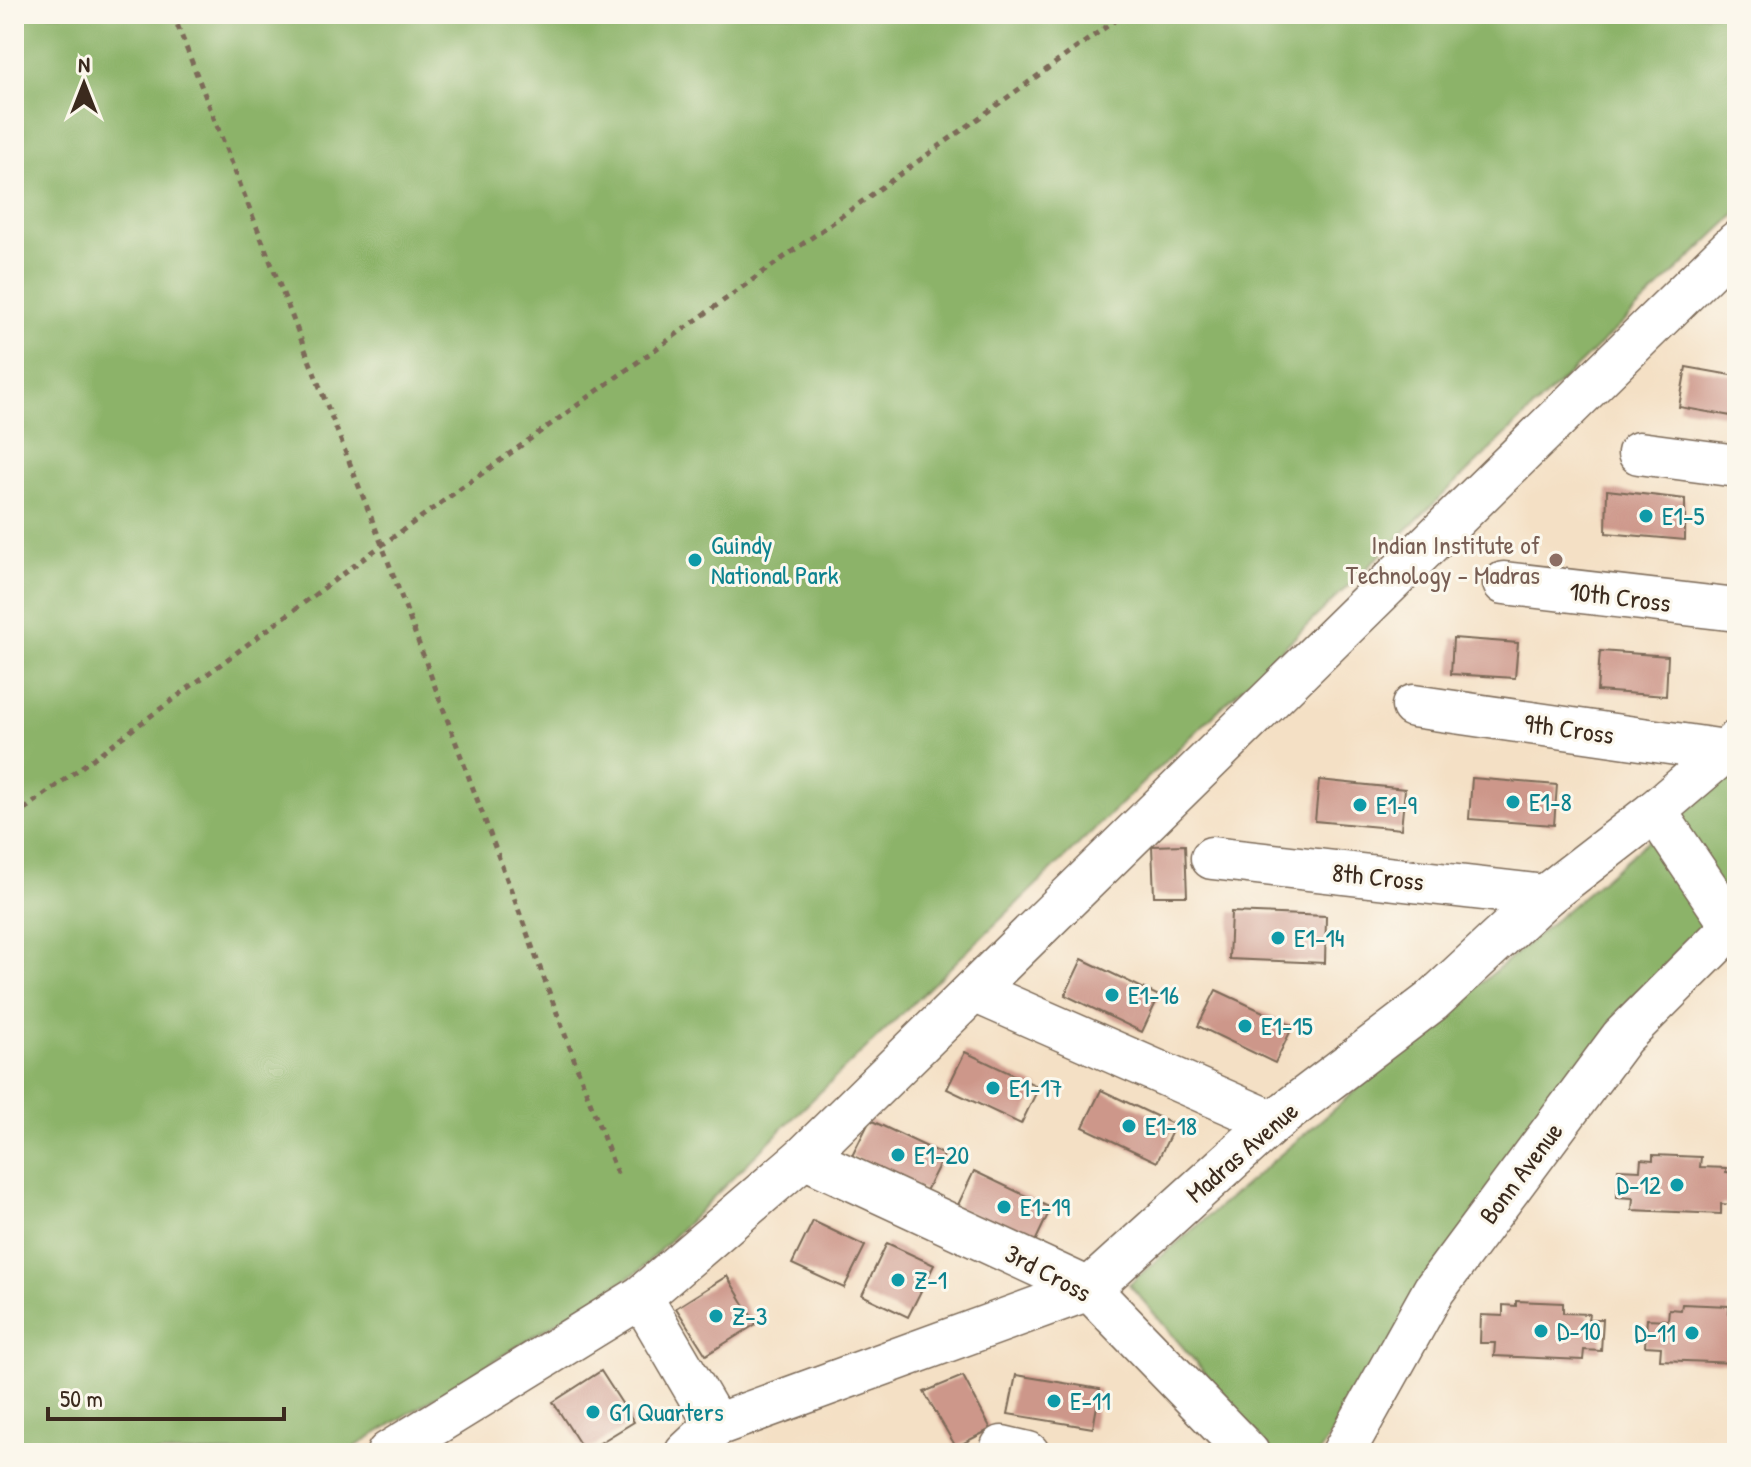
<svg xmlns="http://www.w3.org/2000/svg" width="1751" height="1467" font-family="'Patrick Hand',sans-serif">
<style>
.forest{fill:#8cb369;stroke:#646e44;stroke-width:2}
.building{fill:#cd978a}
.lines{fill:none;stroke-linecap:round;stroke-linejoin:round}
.minor-casing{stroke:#7c6a58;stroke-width:45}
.path{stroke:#7c6a58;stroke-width:5;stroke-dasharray:6 6;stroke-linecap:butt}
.minor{stroke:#fff;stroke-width:42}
.culture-dot{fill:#0f9aa8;stroke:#fbf7ec;stroke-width:3}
.education-dot{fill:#8d6e63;stroke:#fbf7ec;stroke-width:3}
.labels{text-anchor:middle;stroke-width:6;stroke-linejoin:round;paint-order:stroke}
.culture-label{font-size:26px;fill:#0d838f;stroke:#fbf7ec;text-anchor:start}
.education-label{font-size:26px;fill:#785e54;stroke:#fbf7ec;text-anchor:end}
.street-label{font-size:26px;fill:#3b2a1e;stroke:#fbf7ec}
</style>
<rect width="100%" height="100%" fill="#fbf7ec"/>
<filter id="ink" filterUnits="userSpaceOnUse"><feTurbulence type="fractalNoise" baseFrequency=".0125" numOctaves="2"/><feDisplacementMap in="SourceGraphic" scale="16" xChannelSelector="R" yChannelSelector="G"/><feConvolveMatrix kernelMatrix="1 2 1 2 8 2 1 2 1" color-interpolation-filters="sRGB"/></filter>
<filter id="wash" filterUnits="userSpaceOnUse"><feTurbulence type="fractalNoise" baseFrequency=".006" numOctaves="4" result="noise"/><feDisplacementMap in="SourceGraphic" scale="32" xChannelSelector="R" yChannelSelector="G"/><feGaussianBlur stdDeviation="1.8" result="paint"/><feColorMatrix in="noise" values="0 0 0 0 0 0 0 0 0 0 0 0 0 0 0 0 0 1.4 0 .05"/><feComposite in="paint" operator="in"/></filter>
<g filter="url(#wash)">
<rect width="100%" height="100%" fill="#f4e0c5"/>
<g class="forest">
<path d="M14,14H1737V213L790,1121L639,1271L345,1453H14Z"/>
<path d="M1737,772V909L1632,998L1319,1453H1273L1129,1284L1650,839Z"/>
</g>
<g id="blocks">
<g class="building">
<path d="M1686,367L1737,376V417L1679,407Z"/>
<path d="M1607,490L1685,499V540L1606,533Z"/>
<path d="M1453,638L1518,643L1515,678L1451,674Z"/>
<path d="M1600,651L1668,656L1666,696L1597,691Z"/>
<path d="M1472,778L1557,785L1554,825L1469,819Z"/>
<path d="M1319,780L1405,789L1401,829L1315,821Z"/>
<path d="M1185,845L1187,896H1154L1152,846Z"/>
<path d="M1231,912L1326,916L1325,963L1229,959Z"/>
<path d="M1082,959L1159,996L1142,1032L1065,995Z"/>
<path d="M1216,990L1293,1026L1275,1063L1198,1026Z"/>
<path d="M965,1052L1039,1087L1021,1124L947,1089Z"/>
<path d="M1101,1090L1175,1125L1157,1162L1083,1127Z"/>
<path d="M870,1120L944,1155L926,1191L852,1156Z"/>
<path d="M1653,1155L1701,1157L1700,1167L1726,1168V1172L1737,1173V1205L1721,1204V1214L1632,1210L1633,1198L1617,1197L1618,1169L1640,1170L1641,1159L1653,1160Z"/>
<path d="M974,1171L1051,1208L1034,1244L957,1207Z"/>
<path d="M813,1221L865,1246L844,1288L792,1264Z"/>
<path d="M887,1243L934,1265L908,1317L862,1295Z"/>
<path d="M727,1276L756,1324L706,1355L676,1308Z"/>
<path d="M1516,1301L1563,1303V1313L1589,1314L1588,1319H1603L1601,1351L1584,1350L1583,1360L1494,1356L1495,1343H1480L1481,1315L1503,1316V1305L1516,1306Z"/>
<path d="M1682,1304L1729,1306V1317H1737V1363L1660,1360L1661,1347L1645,1346L1647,1319L1668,1320L1669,1309L1681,1310Z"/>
<path d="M601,1371L634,1422L585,1452L553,1402Z"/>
<path d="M1016,1375L1100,1389L1093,1428L1008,1414Z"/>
<path d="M963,1376L991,1429L956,1447L924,1392Z"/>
</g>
</g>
</g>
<g filter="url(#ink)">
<use href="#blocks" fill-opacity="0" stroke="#7c6a58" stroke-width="2"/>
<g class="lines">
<g class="minor-casing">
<g id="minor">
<path d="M1639,453L1737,466"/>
<path d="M1504,583L1737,610"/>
<path d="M1413,706L1725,751"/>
<path d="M1655,811L1737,933"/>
<path d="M1212,858L1545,896"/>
<path d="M974,991L1273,1122"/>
<path d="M804,1157L1089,1289L1248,1453"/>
<path d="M641,1297L716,1425"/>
<path d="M1002,1447L1028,1453"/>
<path d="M388,1453L641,1297L804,1157L1737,242"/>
<path d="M686,1453L716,1425L1089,1289L1273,1122L1432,1001L1545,896L1655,811L1737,741"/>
<path d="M1343,1453L1434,1290L1622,1037L1737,922"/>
</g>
</g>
<g class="path">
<path d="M173,14L382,545L619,1179"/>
<path d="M14,817L382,545L1124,14"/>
</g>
<use href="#minor" class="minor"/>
</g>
</g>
<g class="culture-dot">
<circle cx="1646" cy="516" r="8"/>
<circle cx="695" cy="560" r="8"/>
<circle cx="1513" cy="802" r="8"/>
<circle cx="1360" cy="805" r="8"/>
<circle cx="1278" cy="938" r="8"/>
<circle cx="1112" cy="995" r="8"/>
<circle cx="1245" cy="1026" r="8"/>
<circle cx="993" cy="1088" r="8"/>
<circle cx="1129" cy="1126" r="8"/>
<circle cx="898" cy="1155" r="8"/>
<circle cx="1677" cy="1185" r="8"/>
<circle cx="1004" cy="1207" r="8"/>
<circle cx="898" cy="1280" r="8"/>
<circle cx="716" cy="1316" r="8"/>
<circle cx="1541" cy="1331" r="8"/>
<circle cx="1692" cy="1333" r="8"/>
<circle cx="1054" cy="1401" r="8"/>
<circle cx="593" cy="1412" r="8"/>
</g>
<circle class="education-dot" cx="1556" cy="560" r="8"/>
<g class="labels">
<g class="culture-label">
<text x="1662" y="525">E1-5</text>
<text x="711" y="554">Guindy<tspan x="711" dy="30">National Park</tspan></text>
<text x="1529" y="811">E1-8</text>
<text x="1376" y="814">E1-9</text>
<text x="1294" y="947">E1-14</text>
<text x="1128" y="1004">E1-16</text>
<text x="1261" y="1035">E1-15</text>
<text x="1009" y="1097">E1-17</text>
<text x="1145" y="1135">E1-18</text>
<text x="914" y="1164">E1-20</text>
<text x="1661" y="1194" text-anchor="end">D-12</text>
<text x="1020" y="1216">E1-19</text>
<text x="914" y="1289">Z-1</text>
<text x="732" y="1325">Z-3</text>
<text x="1557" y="1340">D-10</text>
<text x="1676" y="1342" text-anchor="end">D-11</text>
<text x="1070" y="1410">E-11</text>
<text x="609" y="1421">G1 Quarters</text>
</g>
<g class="education-label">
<text x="1540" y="554">Indian Institute of<tspan x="1540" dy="30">Technology - Madras</tspan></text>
</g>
<g class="street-label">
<text transform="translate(1620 597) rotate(7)" y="9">10th Cross</text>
<text transform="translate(1569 729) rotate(8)" y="9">9th Cross</text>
<text transform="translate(1378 877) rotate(6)" y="9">8th Cross</text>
<text transform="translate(1242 1152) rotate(-41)" y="9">Madras Avenue</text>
<text transform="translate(1521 1173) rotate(-53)" y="9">Bonn Avenue</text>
<text transform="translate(1048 1273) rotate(28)" y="9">3rd Cross</text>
</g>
</g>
<rect width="1751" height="1467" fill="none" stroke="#fbf7ec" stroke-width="48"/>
<g transform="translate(84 84)" stroke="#fbf7ec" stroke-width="6" paint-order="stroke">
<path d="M0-6L14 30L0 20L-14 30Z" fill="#3b2a1e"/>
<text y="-12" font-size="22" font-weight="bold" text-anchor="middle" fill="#3b2a1e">N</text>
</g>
<path d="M48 1407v12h236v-12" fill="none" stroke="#3b2a1e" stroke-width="4"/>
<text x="60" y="1407" font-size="24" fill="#3b2a1e" stroke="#fbf7ec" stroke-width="6" paint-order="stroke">50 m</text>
</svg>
